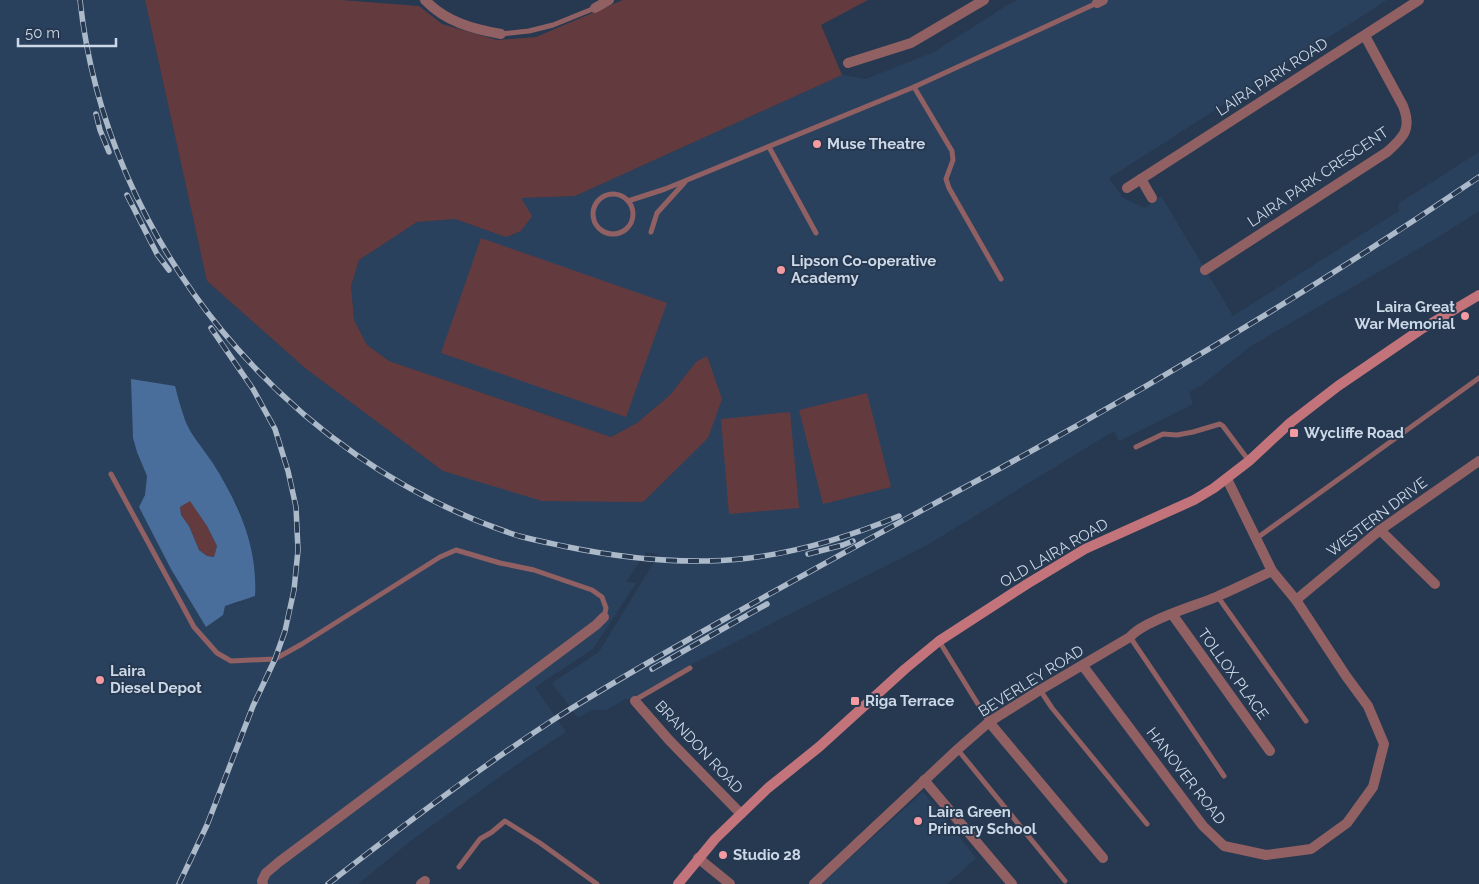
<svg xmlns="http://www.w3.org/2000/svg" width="1479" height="884" font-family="Raleway,sans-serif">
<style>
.built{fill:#2a415e;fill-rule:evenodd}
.green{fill:#633b3e}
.water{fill:#496e9c;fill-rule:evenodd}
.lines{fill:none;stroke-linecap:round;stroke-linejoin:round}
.service{stroke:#916063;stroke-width:5}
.minor{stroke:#916063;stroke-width:10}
.secondary{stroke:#c2747a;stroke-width:10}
.rail-casing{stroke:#abb9c9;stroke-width:5.5}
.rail{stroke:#263950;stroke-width:4;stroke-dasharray:11;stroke-linecap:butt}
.poi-dot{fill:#f49aa1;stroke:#263950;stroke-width:2}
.labels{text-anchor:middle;stroke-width:4;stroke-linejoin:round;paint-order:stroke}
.street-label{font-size:15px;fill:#ccd8e7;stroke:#263950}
.poi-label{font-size:15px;font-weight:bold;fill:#ccd8e7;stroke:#263950;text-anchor:start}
</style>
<rect width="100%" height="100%" fill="#263950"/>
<g class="built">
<path d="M0,0H145L207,281L305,368L443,471L643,502L696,362L670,395L637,423L611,437L389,361L367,345L354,320L351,286L359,260L417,222L455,219L506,237L521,231L520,198L575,196L842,75L866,79L934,52L1006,6L1018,0H1115L1116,1L1118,0H1387L1109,178L1123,198L1145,208L1161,196L1233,316L1399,211L1398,204L1479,152V211L1437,238L1251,346L1201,386L1189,392L1193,404L1119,441L1114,431L929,544L688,666L633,699H625L606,710H592L578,718L552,683L599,652L659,554L646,552L626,582L636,583L593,649L535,687L566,732L522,761L412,840L358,884H0ZM132,380L175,386L185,422L226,484L238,507L246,531L240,602L224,606L139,507L145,495L147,476L137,452L133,438Z"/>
<path d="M923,792L976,858L947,884H821Z"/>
</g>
<g class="green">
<path d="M145,0H341L419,6L442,24L497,40L536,37L623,0H868L821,25L842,75L575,196L521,198L532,216L521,231L506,237L455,219L417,222L359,260L351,286L354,320L367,345L389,361L611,437L637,423L670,395L696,362L707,356L722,399L708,438L643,502L542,501L443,471L305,368L207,281Z"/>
<path d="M481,238L667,303L626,417L441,353Z"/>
<path d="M867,393L891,487L823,504L799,410Z"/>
<path d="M790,412L799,508L729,514L721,419Z"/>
<path d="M190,500L207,526L217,546L214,557L207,556L199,550L189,526L181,515L180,507Z"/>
</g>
<path class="water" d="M131,379L175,386C178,397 181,409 185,420C189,432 204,450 212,462C238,502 258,547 255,596L225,606L223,615L206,627L171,569L139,507L145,495L147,476L137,452L133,438ZM190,501L207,526L217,546L214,557L207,556L199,550L189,526L181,515L180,507Z"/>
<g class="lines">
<g class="service">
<path d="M501,34L529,31L553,25L595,8"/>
<path d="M914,87L952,151L953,160L946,179L949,188L1001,279"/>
<path d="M769,147L816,233"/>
<circle cx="613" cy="214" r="20"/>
<path d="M628,201L665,189L914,87L1097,3"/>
<path d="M651,232L657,213L685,182"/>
<path d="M1136,447L1163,434L1177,435L1193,432L1220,424L1223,426L1249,461"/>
<path d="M111,474L194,627L217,653L231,661L275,659L302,644L440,557L456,550L500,563L534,570L592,590L602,597L606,608L604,617"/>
<path d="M1257,538L1479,378"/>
<path d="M1218,597L1306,721"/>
<path d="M1130,637L1224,776"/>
<path d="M939,641L989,722"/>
<path d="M1040,690L1052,708L1147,824"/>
<path d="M635,700L690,668"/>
<path d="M958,750L1065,881"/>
<path d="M459,867L480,839L492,832L505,821L540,843L597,884"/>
</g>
<g class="minor">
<path d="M425,0C446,22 473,29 501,34"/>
<path d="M1097,3L1103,0"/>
<path d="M595,8L609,0"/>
<path d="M848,63L911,43L984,0"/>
<path d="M1127,188L1141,179"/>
<path d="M1152,198L1141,179L1419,0"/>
<path d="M1205,270L1387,152C1404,137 1412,129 1403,106L1365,36"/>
<path d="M1380,530L1435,584"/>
<path d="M1296,600L1380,530L1479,461"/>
<path d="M1172,614L1270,751"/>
<path d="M1083,666L1203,826L1224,846L1266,855L1311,849L1347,823L1373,787L1384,744L1368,706L1346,676L1296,600L1272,571L1227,479"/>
<path d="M635,701L669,740L741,814"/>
<path d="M989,722L1103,858"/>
<path d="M924,780L1012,884"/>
<path d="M698,858L730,884"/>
<path d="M263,884L262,881L266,873L279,862L596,625L604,617"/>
<path d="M421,884L425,881"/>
<path d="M814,884L958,749L989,722L1040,690L1130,637C1143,621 1195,606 1216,597C1235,589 1253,580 1272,571"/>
</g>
<path class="secondary" d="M678,884L715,839L768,788L819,747L905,669L939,641L1027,584L1085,549L1194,500L1214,488L1249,461L1290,423L1338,386L1420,330L1479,295"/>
<g class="rail-casing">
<g id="rail">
<path d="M80,0C106,243 287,461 519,536C534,540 549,543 563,546C611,556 660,562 708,561C774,560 839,541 899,516"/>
<path d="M96,114L100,130L109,152"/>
<path d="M127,195L157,254L169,270"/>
<path d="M808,554L843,545L853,541"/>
<path d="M652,669L767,604"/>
<path d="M179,884L207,825L253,706L275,659L285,631L294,590L298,550L296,507L288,471L275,429L253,389L211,328"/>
<path d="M328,884C401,827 475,771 553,720C608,685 666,652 723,620C814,569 905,519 997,470C1162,380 1323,283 1479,177"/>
</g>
</g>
<use href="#rail" class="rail"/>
</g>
<g class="poi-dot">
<circle cx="817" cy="144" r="5"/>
<circle cx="781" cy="270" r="5"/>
<circle cx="1465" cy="316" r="5"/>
<rect x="1289" y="428" width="10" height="10" rx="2.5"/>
<circle cx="100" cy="680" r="5"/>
<rect x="850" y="696" width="10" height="10" rx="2.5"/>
<circle cx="918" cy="821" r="5"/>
<circle cx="723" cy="855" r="5"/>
</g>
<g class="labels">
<g class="street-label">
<text transform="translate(1272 77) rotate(-33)" y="5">LAIRA PARK ROAD</text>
<text transform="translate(1318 177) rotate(-34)" y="5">LAIRA PARK CRESCENT</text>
<text transform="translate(1377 517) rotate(-37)" y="5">WESTERN DRIVE</text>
<text transform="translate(1054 553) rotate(-30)" y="5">OLD LAIRA ROAD</text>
<text transform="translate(1233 674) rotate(54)" y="5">TOLLOX PLACE</text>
<text transform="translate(1031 681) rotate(-32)" y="5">BEVERLEY ROAD</text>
<text transform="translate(699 747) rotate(47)" y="5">BRANDON ROAD</text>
<text transform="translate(1186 776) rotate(52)" y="5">HANOVER ROAD</text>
</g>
<g class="poi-label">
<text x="827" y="149">Muse Theatre</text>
<text x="791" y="266">Lipson Co-operative<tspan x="791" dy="17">Academy</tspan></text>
<text x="1455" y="312" text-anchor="end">Laira Great<tspan x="1455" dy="17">War Memorial</tspan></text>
<text x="1304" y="438">Wycliffe Road</text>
<text x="110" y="676">Laira<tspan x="110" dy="17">Diesel Depot</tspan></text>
<text x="865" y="706">Riga Terrace</text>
<text x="928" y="817">Laira Green<tspan x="928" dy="17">Primary School</tspan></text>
<text x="733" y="860">Studio 28</text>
</g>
</g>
<path d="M18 38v8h98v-8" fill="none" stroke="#ccd8e7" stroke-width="2.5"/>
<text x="25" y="38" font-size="15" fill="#ccd8e7" stroke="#263950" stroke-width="4" paint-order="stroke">50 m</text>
</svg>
